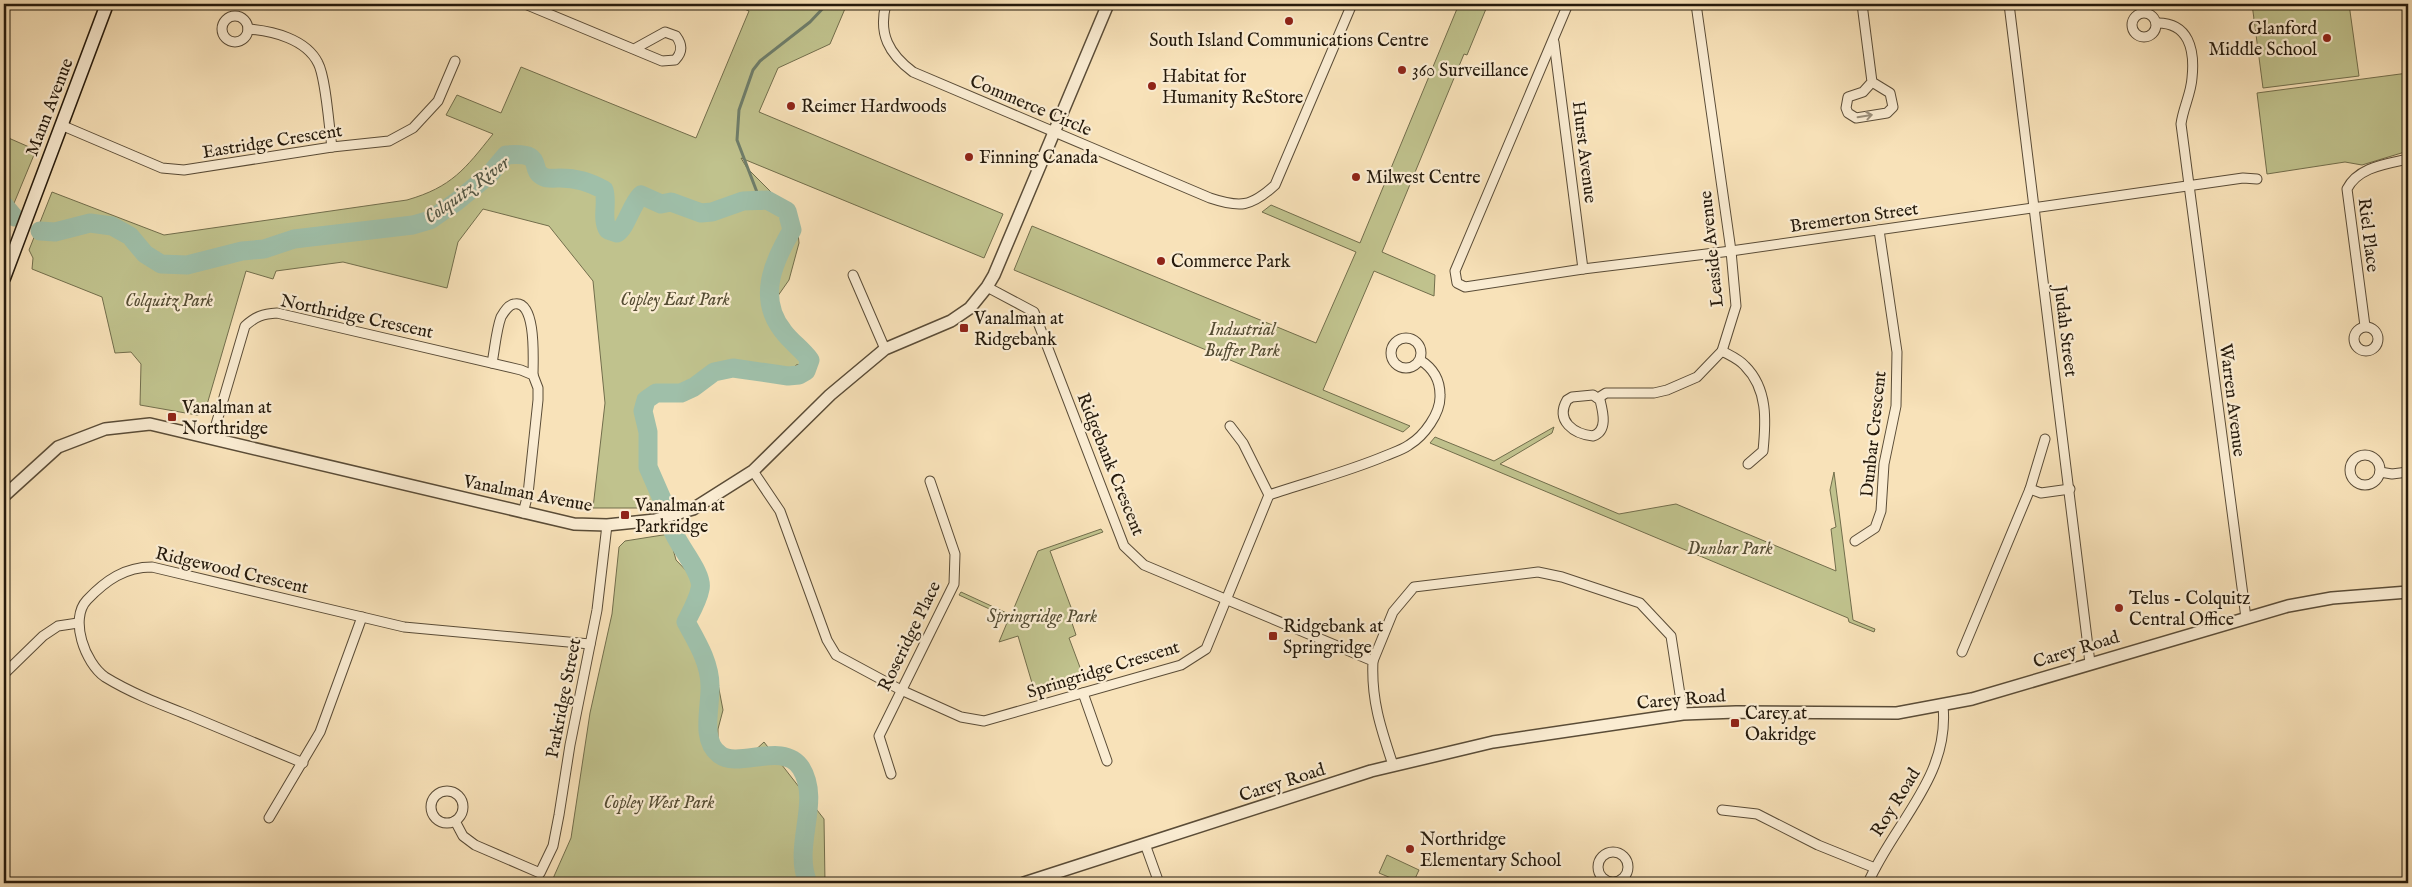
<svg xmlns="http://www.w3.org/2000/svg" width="2412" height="887" font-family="'IM FELL English',serif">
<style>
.green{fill:#c0c28d;stroke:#726e4c}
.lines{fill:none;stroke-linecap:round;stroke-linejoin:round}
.stream{stroke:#6e7d6a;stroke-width:3}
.river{stroke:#9fbfa9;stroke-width:19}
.minor-casing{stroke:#5a4c37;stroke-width:11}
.tertiary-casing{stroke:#5a4c37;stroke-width:14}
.secondary-casing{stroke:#251a0c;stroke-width:15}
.minor{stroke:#faecd2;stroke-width:9}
.tertiary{stroke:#faecd2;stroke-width:11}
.secondary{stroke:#faecd2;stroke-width:12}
.oneway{stroke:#9a8e79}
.poi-dot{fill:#8f2418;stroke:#faecd2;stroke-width:2}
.labels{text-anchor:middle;stroke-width:4.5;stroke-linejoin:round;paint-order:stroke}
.poi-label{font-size:18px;fill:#251a0c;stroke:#faecd2;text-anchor:start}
.street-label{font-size:18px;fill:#251a0c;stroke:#faecd2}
.park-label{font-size:18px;font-style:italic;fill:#544c33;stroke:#faecd2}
.water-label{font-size:19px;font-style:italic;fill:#505443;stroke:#faecd2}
</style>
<rect width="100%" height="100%" fill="#f8e2b9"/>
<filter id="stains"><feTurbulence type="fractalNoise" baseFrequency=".004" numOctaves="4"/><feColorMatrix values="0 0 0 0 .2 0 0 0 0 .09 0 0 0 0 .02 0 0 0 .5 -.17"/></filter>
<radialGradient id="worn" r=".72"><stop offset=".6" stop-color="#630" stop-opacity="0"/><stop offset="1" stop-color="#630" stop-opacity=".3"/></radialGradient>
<g class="green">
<path d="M733,4H847L830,44L778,68L759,112L1003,214L984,258L741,158L747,168L781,202L796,213L799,243L789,280L775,300C779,321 810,345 801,364L796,365L794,373C779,378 763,368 748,365C739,364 729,369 720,366L697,376L692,383L686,386L660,391L653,397L650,405L652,429L648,447V456L669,501L638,508H593L605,403L593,281L549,226L483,209L458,242L447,288L343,262L276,271L273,279L246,271L206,408L201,414L197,415L140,405L141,364L131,352L115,353L102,297L32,269L33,258L29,250L52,192L164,235L407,200C452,187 465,169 493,134L446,115L457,95L501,113L521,67L696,138L749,11Z"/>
<path d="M1459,4H1488L1467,55L1464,54L1382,252L1435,275L1434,296L1374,271L1323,390L1410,426L1403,432L1014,270L1032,226L1316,343L1356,252L1262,212L1271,205L1360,243Z"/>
<path d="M2252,4H2349L2359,76L2263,88Z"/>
<path d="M2408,73V151L2362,165L2345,162L2267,174L2257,93Z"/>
<path d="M4,136L36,150L5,225L4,224Z"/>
<path d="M1554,427L1552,433L1500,464L1619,514L1676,504L1836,571L1831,529L1836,527L1830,490L1834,472L1853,620L1875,629L1874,632L1849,622L1848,618L1430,443L1435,437L1494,461Z"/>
<path d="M1101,529L1103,532L1050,551L1075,618L1071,620L1076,635L1069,638L1084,678L1035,693L1018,636L999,642L1009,618L959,595L961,592L1011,615L1038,551Z"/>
<path d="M669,534L676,560L697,582C699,598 683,607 684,621L702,643L718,684L723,710L718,729V742L722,751L728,755H750L764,742L824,819L825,883H551L571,838L590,713L612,614L619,547L625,541Z"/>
<path d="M1387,855L1419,870L1413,883H1403L1379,873Z"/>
</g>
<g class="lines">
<path class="stream" d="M760,200L737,140L739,110L753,70L760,61L810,22L827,4"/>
<g class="river">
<path d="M4,205L14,217"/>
<path d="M40,231L55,232L90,223L112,226L130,236L145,254L161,264L187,265L242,251L264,249L294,239L413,225L430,220L456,202L490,174L506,155C548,151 527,170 544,177C548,179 555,178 560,178C577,178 589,182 604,190C608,203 601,218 608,230L617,233C626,228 631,205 641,195L661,204L671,202L701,213L712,212L743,201L767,200L787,211L792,230C773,262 757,298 783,331C791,342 802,349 810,360L806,371L799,375L788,376L733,368L714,372L694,387L681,393H656L646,400L643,411L648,432V467L665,506"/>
<path d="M672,529C678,546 704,574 700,589C698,600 691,612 686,622C697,642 710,663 710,686C711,706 700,740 719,754C738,770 783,740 801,768C822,802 792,845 808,883"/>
</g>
<g class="minor-casing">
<g id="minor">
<path d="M525,4L662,61L675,60C683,52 682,44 676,36L665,32L636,48"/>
<path d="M886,4C878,34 889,54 913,72L1210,198C1240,208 1251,207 1275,185L1352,4"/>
<path d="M1568,4L1455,271L1457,283L1465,287L1583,269L1731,251L2243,178L2257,179"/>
<path d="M1862,4L1872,82L1863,92L1848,97L1846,108L1848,113L1856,118L1887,113L1893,107L1890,93L1872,82"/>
<path d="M2009,4L2090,663"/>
<circle cx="2144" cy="25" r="12"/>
<circle cx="235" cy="29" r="13"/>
<path d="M2156,23C2189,22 2195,50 2192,78C2191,94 2183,108 2181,124L2246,618"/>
<path d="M248,29C273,31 306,39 318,63C326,78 329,128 332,147"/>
<path d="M1554,42L1583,269"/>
<path d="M61,125L162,168L184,170L332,147L389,141L413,128L438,101L455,61"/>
<path d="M853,275L885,349"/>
<path d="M987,287L1034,312L1124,546L1144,565L1373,661C1371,700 1381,729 1393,765"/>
<path d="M2365,326L2347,189C2358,167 2386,164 2408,159"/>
<circle cx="2366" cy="339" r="12"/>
<circle cx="1406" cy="353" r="15"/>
<path d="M1722,351C1729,355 1739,359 1745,366C1768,389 1766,421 1763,451L1748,464"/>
<path d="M492,363C495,348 496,331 501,317C504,312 508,305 514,304C537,299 533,362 533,375"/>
<path d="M1593,395L1600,400C1603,412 1608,431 1593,436C1574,434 1555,421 1567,400L1572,397Z"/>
<path d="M1598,398L1606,393H1654L1667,390L1697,377L1722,351L1736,306L1731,251L1696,4"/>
<path d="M1230,426L1243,443L1269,495"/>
<path d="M212,438L245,326C256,316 263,314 277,313L521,370L533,375L538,388V400L528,494L523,513"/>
<circle cx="2365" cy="470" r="15"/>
<path d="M753,471L780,511L827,640L836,655L901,690L961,717L984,721L1181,665L1206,649L1269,495"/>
<path d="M2380,472L2392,474L2408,472"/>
<path d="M2030,489L2041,493L2070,489"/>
<path d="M1269,495C1307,482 1347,472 1385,456C1392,453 1402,450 1409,445C1424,436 1441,413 1440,395C1440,380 1433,368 1420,360"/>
<path d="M1855,541L1875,528L1881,511L1884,464L1896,406L1897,352L1879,230"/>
<path d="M1962,652L2030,489L2045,439"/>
<path d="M1373,661L1393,612L1414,587L1538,572L1562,577L1640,603L1671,636L1683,714"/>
<path d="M4,674L43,636L58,626L78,623"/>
<path d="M1083,693L1107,761"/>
<path d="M303,763C265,747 226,731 188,715C160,704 131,693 105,677C85,663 69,619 87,600C106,580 125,567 152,567L404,627L590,644"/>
<path d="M891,774L879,736L954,584L955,554L930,481"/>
<circle cx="447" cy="807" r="16"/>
<path d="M1722,810L1757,814L1818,845L1875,868"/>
<path d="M269,818L320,732L362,617"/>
<path d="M455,821L463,836L475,845L540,873L553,846L559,815L570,745L597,610L607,525"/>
<path d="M1145,844L1159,883"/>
<circle cx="1613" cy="867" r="15"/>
<path d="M1868,883C1894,823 1950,777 1943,706"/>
</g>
</g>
<g class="tertiary-casing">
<g id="tertiary">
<path d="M4,496L58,447L105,429L150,424L574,524L607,525L655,520L693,509L753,471L830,395L885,349L951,321L970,308L987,287L994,275L1108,4"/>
<path d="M1024,883L1371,771L1493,742L1683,714L1736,712L1897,713L1972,699L2288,606L2332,598L2408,592"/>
</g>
</g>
<g class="secondary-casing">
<path id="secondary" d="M4,278L107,4"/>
</g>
<use href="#minor" class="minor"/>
<use href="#tertiary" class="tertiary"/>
<use href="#secondary" class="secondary"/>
</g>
<defs><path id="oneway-shaft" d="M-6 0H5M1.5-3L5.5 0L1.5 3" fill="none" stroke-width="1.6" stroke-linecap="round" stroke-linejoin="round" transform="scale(1.25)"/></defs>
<use class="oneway" href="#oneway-shaft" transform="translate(1865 116) rotate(-9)"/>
<g class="poi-dot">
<circle cx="1289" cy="21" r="5"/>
<circle cx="2327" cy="38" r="5"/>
<circle cx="1402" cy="70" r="5"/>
<circle cx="1152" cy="86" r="5"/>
<circle cx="791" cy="106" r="5"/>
<circle cx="969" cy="157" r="5"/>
<circle cx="1356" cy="177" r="5"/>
<circle cx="1161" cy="261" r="5"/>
<rect x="959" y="323" width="10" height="10" rx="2.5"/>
<rect x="167" y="412" width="10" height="10" rx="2.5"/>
<rect x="620" y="510" width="10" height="10" rx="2.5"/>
<circle cx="2119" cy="608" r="5"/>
<rect x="1268" y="631" width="10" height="10" rx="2.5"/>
<rect x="1730" y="718" width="10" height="10" rx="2.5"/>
<circle cx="1410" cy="849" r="5"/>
</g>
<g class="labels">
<g class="poi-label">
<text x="2317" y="34" text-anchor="end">Glanford<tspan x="2317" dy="21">Middle School</tspan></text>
<text x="1289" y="46" text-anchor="middle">South Island Communications Centre</text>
<text x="1412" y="76">360 Surveillance</text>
<text x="1162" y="82">Habitat for<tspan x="1162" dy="21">Humanity ReStore</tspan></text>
<text x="801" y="112">Reimer Hardwoods</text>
<text x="979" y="163">Finning Canada</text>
<text x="1366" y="183">Milwest Centre</text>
<text x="1171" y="267">Commerce Park</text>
<text x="974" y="324">Vanalman at<tspan x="974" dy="21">Ridgebank</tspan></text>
<text x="182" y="413">Vanalman at<tspan x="182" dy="21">Northridge</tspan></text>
<text x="635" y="511">Vanalman at<tspan x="635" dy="21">Parkridge</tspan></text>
<text x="2129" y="604">Telus - Colquitz<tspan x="2129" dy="21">Central Office</tspan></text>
<text x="1283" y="632">Ridgebank at<tspan x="1283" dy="21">Springridge</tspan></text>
<text x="1745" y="719">Carey at<tspan x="1745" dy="21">Oakridge</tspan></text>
<text x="1420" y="845">Northridge<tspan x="1420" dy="21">Elementary School</tspan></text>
</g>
<g class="street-label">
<text transform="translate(1031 105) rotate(23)" y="6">Commerce Circle</text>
<text transform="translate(49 107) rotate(-69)" y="6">Mann Avenue</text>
<text transform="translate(272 141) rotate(-9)" y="6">Eastridge Crescent</text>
<text transform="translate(1585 152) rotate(83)" y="6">Hurst Avenue</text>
<text transform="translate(1854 217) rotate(-8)" y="6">Bremerton Street</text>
<text transform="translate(2369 235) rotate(83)" y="6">Riel Place</text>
<text transform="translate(1711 249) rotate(-96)" y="6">Leaside Avenue</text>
<text transform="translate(357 316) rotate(12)" y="6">Northridge Crescent</text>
<text transform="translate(2066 331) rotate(83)" y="6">Judah Street</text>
<text transform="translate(2233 400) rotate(83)" y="6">Warren Avenue</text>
<text transform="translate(1873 434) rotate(-84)" y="6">Dunbar Crescent</text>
<text transform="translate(1111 464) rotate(68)" y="6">Ridgebank Crescent</text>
<text transform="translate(528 493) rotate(11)" y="6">Vanalman Avenue</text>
<text transform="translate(232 570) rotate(13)" y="6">Ridgewood Crescent</text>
<text transform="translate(909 636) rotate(-64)" y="6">Roseridge Place</text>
<text transform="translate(2076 649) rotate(-17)" y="6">Carey Road</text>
<text transform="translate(1103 669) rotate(-17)" y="6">Springridge Crescent</text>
<text transform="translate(563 698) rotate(-79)" y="6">Parkridge Street</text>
<text transform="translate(1681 699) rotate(-5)" y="6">Carey Road</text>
<text transform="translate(1282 782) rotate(-18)" y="6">Carey Road</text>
<text transform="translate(1895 802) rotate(-58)" y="6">Roy Road</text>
</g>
<g class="park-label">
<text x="675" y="305">Copley East Park</text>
<text x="169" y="306">Colquitz Park</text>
<text x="1242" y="335">Industrial<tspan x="1242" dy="21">Buffer Park</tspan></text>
<text x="1730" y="554">Dunbar Park</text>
<text x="1042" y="622">Springridge Park</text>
<text x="659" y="808">Copley West Park</text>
</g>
<g class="water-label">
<text transform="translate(466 189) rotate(-36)" y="7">Colquitz River</text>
</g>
</g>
<rect width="2412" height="887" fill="none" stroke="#f8e2b9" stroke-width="20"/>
<rect x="5" y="5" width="2402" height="877" fill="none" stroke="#251a0c" stroke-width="2.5"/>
<rect x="10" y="10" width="2392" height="867" fill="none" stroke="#251a0c"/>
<rect width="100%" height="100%" filter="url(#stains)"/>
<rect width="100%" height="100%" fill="url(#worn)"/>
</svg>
